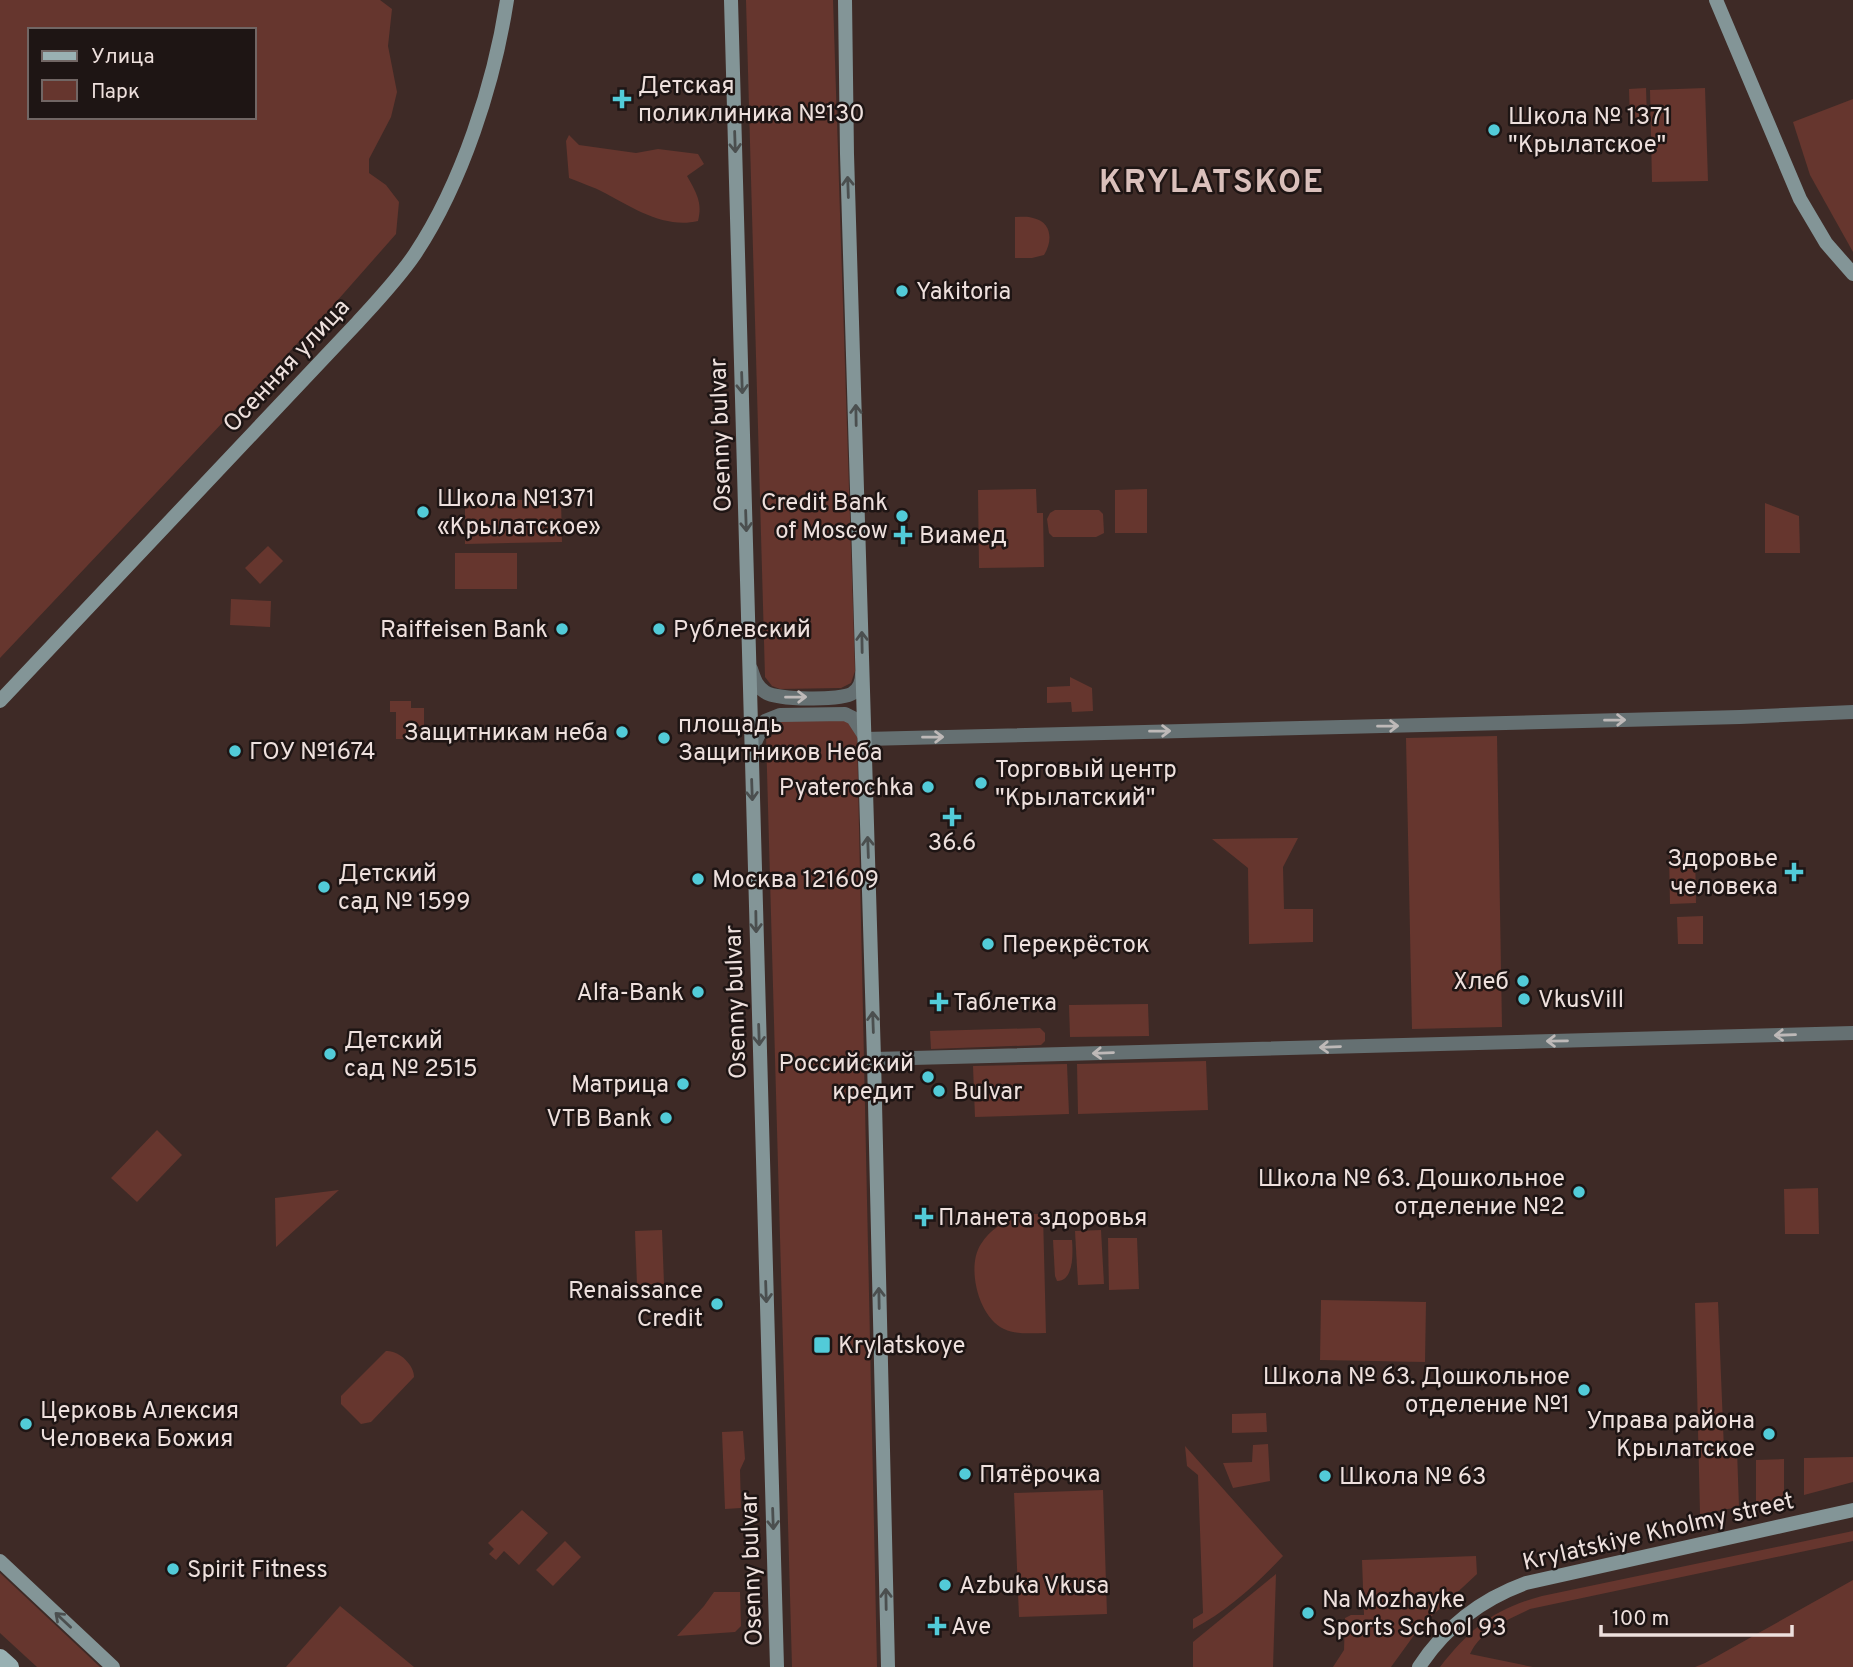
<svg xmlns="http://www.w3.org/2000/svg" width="1853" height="1667" font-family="Overpass,sans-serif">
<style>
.green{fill:#66362e;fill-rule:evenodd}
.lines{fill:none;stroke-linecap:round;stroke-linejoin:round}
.street{stroke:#657072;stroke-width:14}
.secondary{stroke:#839597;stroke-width:14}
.primary{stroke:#99b1b3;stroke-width:18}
.oneway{stroke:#4b4f4f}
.oneway2{stroke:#beb9b8}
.poi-dot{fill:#52cbd8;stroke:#1e1514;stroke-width:2.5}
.labels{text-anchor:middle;stroke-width:5;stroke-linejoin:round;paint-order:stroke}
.poi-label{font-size:24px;fill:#eee0dd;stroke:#1e1514;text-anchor:start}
.street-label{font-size:24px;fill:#eee0dd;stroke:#1e1514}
.district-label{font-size:32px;font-weight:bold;letter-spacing:2px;fill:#dac0bb;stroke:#1e1514}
</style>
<rect width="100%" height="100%" fill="#3e2a26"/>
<g class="green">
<path d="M0,0H380L392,9L388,46L397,92L391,117L369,159V173L386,185L399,202L396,234L329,310L0,658ZM30,30H254V117H30Z"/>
<path d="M746,0H833L855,671L851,683L841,688L780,689L772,686L765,677Z"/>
<path d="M1646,88L1647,119L1630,120L1629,89Z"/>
<path d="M1705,88L1708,181L1652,182L1650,90Z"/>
<path d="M1853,99V252L1810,175L1793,122Z"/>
<path d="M569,135L579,145L636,153L658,149L698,154L704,164L687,176C696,192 703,203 698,221C665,229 633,208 605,193C594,187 581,183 569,178L566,141Z"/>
<path d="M1015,217C1021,217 1028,216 1033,218C1052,222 1053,241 1044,255L1032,258H1015Z"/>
<path d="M1036,489L1037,513H1043L1044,567L979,568L978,490Z"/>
<path d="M1147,489V533H1115V490Z"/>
<path d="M561,499L562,542L465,544V501Z"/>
<path d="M1765,503L1799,516L1800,553H1765Z"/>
<path d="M1055,510H1099L1103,514L1104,533L1096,537H1053L1049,533L1047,519L1050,513Z"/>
<path d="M268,546L283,561L260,584L245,568Z"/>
<rect x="455" y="553" width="62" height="36"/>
<path d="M231,599L271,601L270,627L230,625Z"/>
<path d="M1070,677L1092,688L1093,711L1072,712L1071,702L1047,703V687L1070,686Z"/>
<path d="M390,701H411V708H424V739H396V712H390Z"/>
<path d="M837,718L848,720L857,734L877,1667H792L766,735L772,722Z"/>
<path d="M1497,736L1502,1027L1412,1029L1406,738Z"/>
<path d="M1298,838L1283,867L1284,909H1313V942L1249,944L1248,868L1212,839Z"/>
<path d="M1695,852L1696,903L1670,904L1669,853Z"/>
<path d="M1703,916V944H1678L1677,917Z"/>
<path d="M1148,1004L1149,1036L1070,1037L1069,1005Z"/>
<path d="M1040,1028L1045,1033V1041L1041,1045L931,1049L930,1031Z"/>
<path d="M1206,1061L1208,1110L1078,1114L1077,1064Z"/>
<path d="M1067,1064L1069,1114L975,1117L973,1066Z"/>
<path d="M157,1130L182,1155L137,1202L111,1178Z"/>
<path d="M1818,1188L1819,1234H1785L1784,1189Z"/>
<path d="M339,1190L276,1247L275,1198Z"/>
<path d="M1030,1214H1043L1046,1333C1032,1333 1017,1335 1004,1329C978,1317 966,1266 981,1244C992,1226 1011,1218 1030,1214Z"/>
<path d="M662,1230L664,1284L637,1285L635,1231Z"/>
<path d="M1101,1230L1104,1284L1078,1285L1075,1231Z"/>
<path d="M1108,1238H1137L1139,1289L1109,1290Z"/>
<path d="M1053,1240H1072C1073,1253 1074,1281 1057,1281L1055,1276Z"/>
<path d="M1321,1300L1426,1302L1425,1362L1320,1360Z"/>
<path d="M1718,1302L1724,1450H1737L1739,1507L1700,1514L1695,1303Z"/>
<path d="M386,1351C399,1350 414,1365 414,1377L371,1422L361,1424L341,1404V1396Z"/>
<path d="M1266,1413L1267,1432L1232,1433V1414Z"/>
<path d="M743,1431L745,1459L740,1470L741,1508L725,1509L722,1432Z"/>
<path d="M1268,1444L1270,1481L1233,1488L1223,1463L1252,1462L1253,1445Z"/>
<path d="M1185,1446L1283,1556C1257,1584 1227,1611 1193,1629V1619L1203,1613L1198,1475L1187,1466Z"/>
<path d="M1853,1457V1482L1804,1495V1458Z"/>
<path d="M1784,1459V1499L1756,1505V1460Z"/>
<path d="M1103,1490L1107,1614L1019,1617L1014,1493Z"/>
<path d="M522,1510L548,1533L519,1565L504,1551L496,1560L489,1554L494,1549L488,1543Z"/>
<path d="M1853,1531V1541L1530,1609C1506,1621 1482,1629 1470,1654L1533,1667H1440C1471,1628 1494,1609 1542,1596Z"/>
<path d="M565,1541L581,1557L553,1586L536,1570Z"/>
<path d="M1476,1556L1477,1574L1420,1627L1391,1667H1333L1344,1650L1345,1618L1351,1615H1364L1362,1560Z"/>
<path d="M0,1573L100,1667H37L0,1633Z"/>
<path d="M1276,1574L1273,1667H1193V1642Z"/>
<path d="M1853,1580V1667H1695L1705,1663Z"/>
<path d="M714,1592H740L741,1626L735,1632L677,1636L704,1606Z"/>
<path d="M340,1606L414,1667H286Z"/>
</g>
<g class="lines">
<g class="street">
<path d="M751,669C754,678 756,686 765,692C777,700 841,701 853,693C860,688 862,682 862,674"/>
<path d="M865,739L1740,717L1853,712"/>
<path d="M752,749L765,721L780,715L845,714L853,718L864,735"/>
<path d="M874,1059L1853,1033"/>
</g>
<g class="secondary">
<path d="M731,0L777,1667"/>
<path d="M845,0L847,154L874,1059L888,1667"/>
<path d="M1716,0L1800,199L1826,243L1853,274"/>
<path d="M0,701L356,324C377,301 398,279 415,254C462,183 494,84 507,0"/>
<path d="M0,1561L113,1667"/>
<path d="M1419,1667C1445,1627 1482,1599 1526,1583L1853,1510"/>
</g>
<path class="primary" d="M0,1658L10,1667"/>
</g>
<defs><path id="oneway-shaft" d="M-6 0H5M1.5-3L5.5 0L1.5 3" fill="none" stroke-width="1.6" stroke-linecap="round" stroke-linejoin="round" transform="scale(1.75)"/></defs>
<g class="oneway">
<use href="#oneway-shaft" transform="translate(735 142) rotate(88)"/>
<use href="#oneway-shaft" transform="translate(848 187) rotate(-92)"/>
<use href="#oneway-shaft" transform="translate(742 383) rotate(88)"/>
<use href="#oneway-shaft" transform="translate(856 415) rotate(-91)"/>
<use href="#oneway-shaft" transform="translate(746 521) rotate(88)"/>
<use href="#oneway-shaft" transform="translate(862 642) rotate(-91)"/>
<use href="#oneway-shaft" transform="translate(752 790) rotate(88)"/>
<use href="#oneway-shaft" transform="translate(868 847) rotate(-92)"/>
<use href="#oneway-shaft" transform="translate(756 922) rotate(89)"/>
<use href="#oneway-shaft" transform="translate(873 1022) rotate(-92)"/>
<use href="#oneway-shaft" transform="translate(759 1035) rotate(88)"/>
<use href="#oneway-shaft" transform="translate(766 1292) rotate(88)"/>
<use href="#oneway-shaft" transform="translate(879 1298) rotate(-91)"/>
<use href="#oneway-shaft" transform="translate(773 1519) rotate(88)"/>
<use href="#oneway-shaft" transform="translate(886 1599) rotate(-91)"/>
<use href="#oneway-shaft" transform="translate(63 1620) rotate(-137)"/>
</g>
<g class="oneway2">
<use href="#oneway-shaft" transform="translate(796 697) rotate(-1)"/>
<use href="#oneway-shaft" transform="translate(1615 720) rotate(-1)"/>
<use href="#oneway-shaft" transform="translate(1388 726) rotate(-1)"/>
<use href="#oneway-shaft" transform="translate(1160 731) rotate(-1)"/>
<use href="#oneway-shaft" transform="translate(933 737) rotate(-1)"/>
<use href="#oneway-shaft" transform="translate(1785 1035) rotate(178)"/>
<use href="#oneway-shaft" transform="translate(1557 1041) rotate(179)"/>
<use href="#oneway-shaft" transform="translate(1330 1047) rotate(178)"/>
<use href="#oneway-shaft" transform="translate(1103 1053) rotate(178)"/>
</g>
<g class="poi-dot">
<path d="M618.5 88.5h7v7h7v7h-7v7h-7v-7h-7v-7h7z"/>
<circle cx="1494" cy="130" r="7"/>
<circle cx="902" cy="291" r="7"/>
<circle cx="423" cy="512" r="7"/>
<circle cx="902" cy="516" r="7"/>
<path d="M899.5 524.5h7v7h7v7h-7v7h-7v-7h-7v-7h7z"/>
<circle cx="562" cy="629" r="7"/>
<circle cx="659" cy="629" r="7"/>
<circle cx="622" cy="732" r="7"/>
<circle cx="664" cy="738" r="7"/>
<circle cx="235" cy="751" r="7"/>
<circle cx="981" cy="783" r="7"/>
<circle cx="928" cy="787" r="7"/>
<path d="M948.5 806.5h7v7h7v7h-7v7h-7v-7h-7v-7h7z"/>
<path d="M1790.5 861.5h7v7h7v7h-7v7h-7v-7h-7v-7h7z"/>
<circle cx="698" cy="879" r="7"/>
<circle cx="324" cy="887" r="7"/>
<circle cx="988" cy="944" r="7"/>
<circle cx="1523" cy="981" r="7"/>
<circle cx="698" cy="992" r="7"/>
<circle cx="1524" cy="999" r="7"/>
<path d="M935.5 991.5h7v7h7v7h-7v7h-7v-7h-7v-7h7z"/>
<circle cx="330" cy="1054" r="7"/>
<circle cx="928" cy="1077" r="7"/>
<circle cx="683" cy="1084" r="7"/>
<circle cx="939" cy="1091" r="7"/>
<circle cx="666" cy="1118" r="7"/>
<circle cx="1579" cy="1192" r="7"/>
<path d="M920.5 1206.5h7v7h7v7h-7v7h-7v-7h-7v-7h7z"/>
<circle cx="717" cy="1304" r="7"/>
<rect x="813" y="1336" width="18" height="18" rx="3.5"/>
<circle cx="1584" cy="1390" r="7"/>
<circle cx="26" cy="1424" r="7"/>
<circle cx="1769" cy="1434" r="7"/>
<circle cx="965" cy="1474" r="7"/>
<circle cx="1325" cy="1476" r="7"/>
<circle cx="173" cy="1569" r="7"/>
<circle cx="945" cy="1585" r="7"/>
<circle cx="1308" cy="1613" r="7"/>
<path d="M933.5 1615.5h7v7h7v7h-7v7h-7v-7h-7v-7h7z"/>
</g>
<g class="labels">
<g class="poi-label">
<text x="638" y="93">Детская<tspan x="638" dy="28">поликлиника №130</tspan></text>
<text x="1508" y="124">Школа № 1371<tspan x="1508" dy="28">"Крылатское"</tspan></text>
<text x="916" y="299">Yakitoria</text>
<text x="437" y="506">Школа №1371<tspan x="437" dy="28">«Крылатское»</tspan></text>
<text x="888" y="510" text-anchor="end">Credit Bank<tspan x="888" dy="28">of Moscow</tspan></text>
<text x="919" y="543">Виамед</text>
<text x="548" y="637" text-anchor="end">Raiffeisen Bank</text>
<text x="673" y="637">Рублевский</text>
<text x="678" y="732">площадь<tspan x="678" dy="28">Защитников Неба</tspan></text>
<text x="608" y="740" text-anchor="end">Защитникам неба</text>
<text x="249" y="759">ГОУ №1674</text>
<text x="995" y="777">Торговый центр<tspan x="995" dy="28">"Крылатский"</tspan></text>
<text x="914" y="795" text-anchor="end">Pyaterochka</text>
<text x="952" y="850" text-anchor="middle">36.6</text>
<text x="1778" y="866" text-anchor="end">Здоровье<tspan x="1778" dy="28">человека</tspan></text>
<text x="338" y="881">Детский<tspan x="338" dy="28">сад № 1599</tspan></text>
<text x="712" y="887">Москва 121609</text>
<text x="1002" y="952">Перекрёсток</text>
<text x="1509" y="989" text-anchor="end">Хлеб</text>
<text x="684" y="1000" text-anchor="end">Alfa-Bank</text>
<text x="1538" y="1007">VkusVill</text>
<text x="953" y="1010">Таблетка</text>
<text x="344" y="1048">Детский<tspan x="344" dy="28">сад № 2515</tspan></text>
<text x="914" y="1071" text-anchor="end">Российский<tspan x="914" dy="28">кредит</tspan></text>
<text x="669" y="1092" text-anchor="end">Матрица</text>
<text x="953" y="1099">Bulvar</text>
<text x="652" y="1126" text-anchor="end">VTB Bank</text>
<text x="1565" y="1186" text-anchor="end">Школа № 63. Дошкольное<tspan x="1565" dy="28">отделение №2</tspan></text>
<text x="938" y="1225">Планета здоровья</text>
<text x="703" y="1298" text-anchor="end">Renaissance<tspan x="703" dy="28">Credit</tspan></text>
<text x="838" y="1353">Krylatskoye</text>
<text x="1570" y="1384" text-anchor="end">Школа № 63. Дошкольное<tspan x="1570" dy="28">отделение №1</tspan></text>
<text x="40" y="1418">Церковь Алексия<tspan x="40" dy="28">Человека Божия</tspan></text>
<text x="1755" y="1428" text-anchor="end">Управа района<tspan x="1755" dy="28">Крылатское</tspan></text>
<text x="979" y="1482">Пятёрочка</text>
<text x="1339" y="1484">Школа № 63</text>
<text x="187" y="1577">Spirit Fitness</text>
<text x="959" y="1593">Azbuka Vkusa</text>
<text x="1322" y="1607">Na Mozhayke<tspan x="1322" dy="28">Sports School 93</tspan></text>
<text x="951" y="1634">Ave</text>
</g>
<g class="street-label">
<text transform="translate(286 365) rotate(-47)" y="8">Осенняя улица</text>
<text transform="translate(720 435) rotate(-92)" y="8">Osenny bulvar</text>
<text transform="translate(735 1002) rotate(-92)" y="8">Osenny bulvar</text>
<text transform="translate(1658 1531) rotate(-13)" y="8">Krylatskiye Kholmy street</text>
<text transform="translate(751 1569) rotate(-92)" y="8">Osenny bulvar</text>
</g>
<g class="district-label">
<text x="1212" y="192">KRYLATSKOE</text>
</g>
</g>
<rect x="28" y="28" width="228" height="91" fill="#1e1514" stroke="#716664" stroke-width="2"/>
<rect x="42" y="51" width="35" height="10" fill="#99b1b3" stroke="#716664" stroke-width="2"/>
<text x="91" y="63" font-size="21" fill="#eee0dd">Улица</text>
<rect x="42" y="80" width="35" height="21" fill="#66362e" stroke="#716664" stroke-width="2"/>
<text x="91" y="98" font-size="21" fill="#eee0dd">Парк</text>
<path d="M1601 1625v10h191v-10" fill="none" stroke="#eee0dd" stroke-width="3.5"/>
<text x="1612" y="1625" font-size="21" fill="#eee0dd" stroke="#1e1514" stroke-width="5" paint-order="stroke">100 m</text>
</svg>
